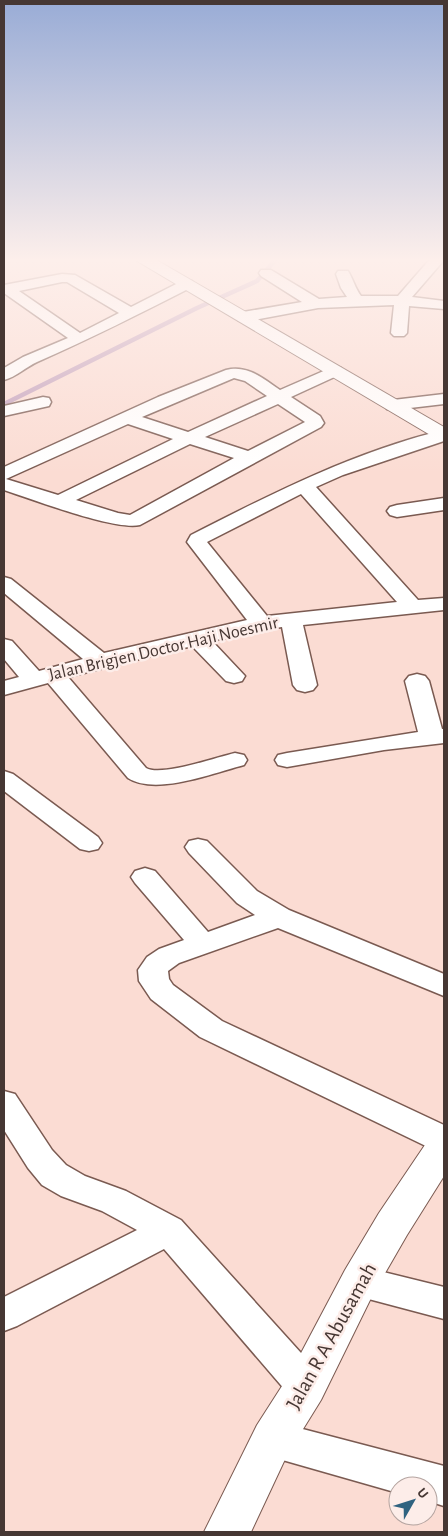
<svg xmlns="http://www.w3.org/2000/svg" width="448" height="1536" font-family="'Alegreya Sans',sans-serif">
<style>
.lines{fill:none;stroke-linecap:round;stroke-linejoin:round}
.stream{stroke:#c2a0bc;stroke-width:4.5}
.minor-casing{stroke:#7a5a51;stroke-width:3}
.tertiary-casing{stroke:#7a5a51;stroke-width:2}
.minor{fill:#fff;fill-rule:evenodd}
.tertiary{fill:#fff;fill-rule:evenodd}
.labels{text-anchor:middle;stroke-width:5;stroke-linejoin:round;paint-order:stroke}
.street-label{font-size:18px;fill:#463733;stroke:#fdede9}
.near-street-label{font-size:21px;fill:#463733;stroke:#fdede9}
</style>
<rect width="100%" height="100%" fill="#fbdcd3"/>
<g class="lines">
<path class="stream" d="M4,404L197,308L257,281L277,258"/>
<g class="minor-casing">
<g id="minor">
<path d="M431,258H444V260L412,297L444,301V309L409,306L407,333L404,336H394L391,333L394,305L318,308L243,322L238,320L235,317L238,314L243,312L302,302L261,276L259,273L261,270H271L319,299L347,297L341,288L336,274L338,271H348C353,279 355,288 361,296H398Z"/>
<path d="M62,274L75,275L131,307L182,281H192L194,284L192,287C141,313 90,339 37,362C26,367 16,377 4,380V368L23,357L68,338L4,293V285ZM62,282H67L119,313L80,333L19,291Z"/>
<path d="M335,366L341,368L343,371L341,374L291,397L320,416L324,423L321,427L140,525C115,531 32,499 4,490V467L158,397L226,370C247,364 264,379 280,390ZM234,378L245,381L267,396L188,432L142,417ZM278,404L305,422L248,451L205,437ZM128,424L173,439L58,495L6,479ZM190,444L234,458L130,515L118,513L76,500Z"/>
<path d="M444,394V404L393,410L387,409L385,405L387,401L393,400Z"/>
<path d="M43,397L49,398L51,402L49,406L4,416V406Z"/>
<path d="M444,430V441L343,475L316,487L418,600L444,598V610L303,625L317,685L313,690L305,692L297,690L293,685L282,627L261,630L212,641L245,676L242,681L234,683L226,681L192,646L68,677L146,768C161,777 217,757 235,753L244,755L247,760L244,765C213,773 156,796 128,778L48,683L4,695V681L19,677L4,659V639L12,641L39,671L83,659L4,593V577L11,579L104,653L247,620L187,542L191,535C273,493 354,452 444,430ZM301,494L397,602L267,616L207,542Z"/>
<path d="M444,498V510L397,517L390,515L387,511L390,507L397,505Z"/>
<path d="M417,674L425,676L429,681L442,729H444V743L384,750L287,767L278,765L275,760L278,755L287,753L418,732L405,681L409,676Z"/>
<path d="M4,771L13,774L98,837L102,843L98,849L89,851L80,849L4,791Z"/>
<path d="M198,839L207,841L257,891L289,910L444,974V996L278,928L179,963L168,971L169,979L173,985L222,1021L444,1125V1153L432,1149L200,1037L151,999L139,981L138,970L147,957L159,949L184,940L135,883L131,877L135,871L145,868L155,871L208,932L255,915L237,903L189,853L185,847L189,841Z"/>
<path d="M4,1091L15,1094L52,1150L66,1165L85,1176L126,1191L181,1220L320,1374L325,1386L320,1398L306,1404L292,1398L164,1249L17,1326L4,1331V1297L137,1230L102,1211L61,1196L42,1185L28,1168L4,1130Z"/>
<path d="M359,1266L444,1287V1319L346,1293L341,1282L346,1271Z"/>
<path d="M272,1421L444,1466V1506L428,1501V1486H398V1493L258,1453L252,1440L258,1427Z"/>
</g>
</g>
<g class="tertiary-casing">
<g id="tertiary">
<path d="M134,258H153L444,427V441L437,439L137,261Z"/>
<path d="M444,1132V1176L407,1235L373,1294L321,1400L287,1455L251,1532H204L257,1425L291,1372L345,1270L379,1213L431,1136Z"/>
</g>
</g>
<use href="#minor" class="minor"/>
<use href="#tertiary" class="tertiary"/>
</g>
<linearGradient id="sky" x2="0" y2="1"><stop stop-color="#99acd6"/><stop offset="0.55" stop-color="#fdefeb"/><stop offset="1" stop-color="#fdefeb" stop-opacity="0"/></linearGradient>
<rect width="448" height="473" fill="url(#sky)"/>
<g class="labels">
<g class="street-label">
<text transform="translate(163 648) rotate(-13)" y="6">Jalan Brigjen Doctor Haji Noesmir</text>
</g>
<g class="near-street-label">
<text transform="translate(331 1336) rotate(-61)" y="7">Jalan R A Abusamah</text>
</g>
</g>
<rect width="448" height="1536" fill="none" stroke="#463733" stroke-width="10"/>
<g transform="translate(413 1501) rotate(51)"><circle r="24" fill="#fdede9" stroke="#b4a4a0"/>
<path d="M0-4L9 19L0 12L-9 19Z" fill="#306380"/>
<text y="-8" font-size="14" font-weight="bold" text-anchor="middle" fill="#463733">U</text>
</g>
</svg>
